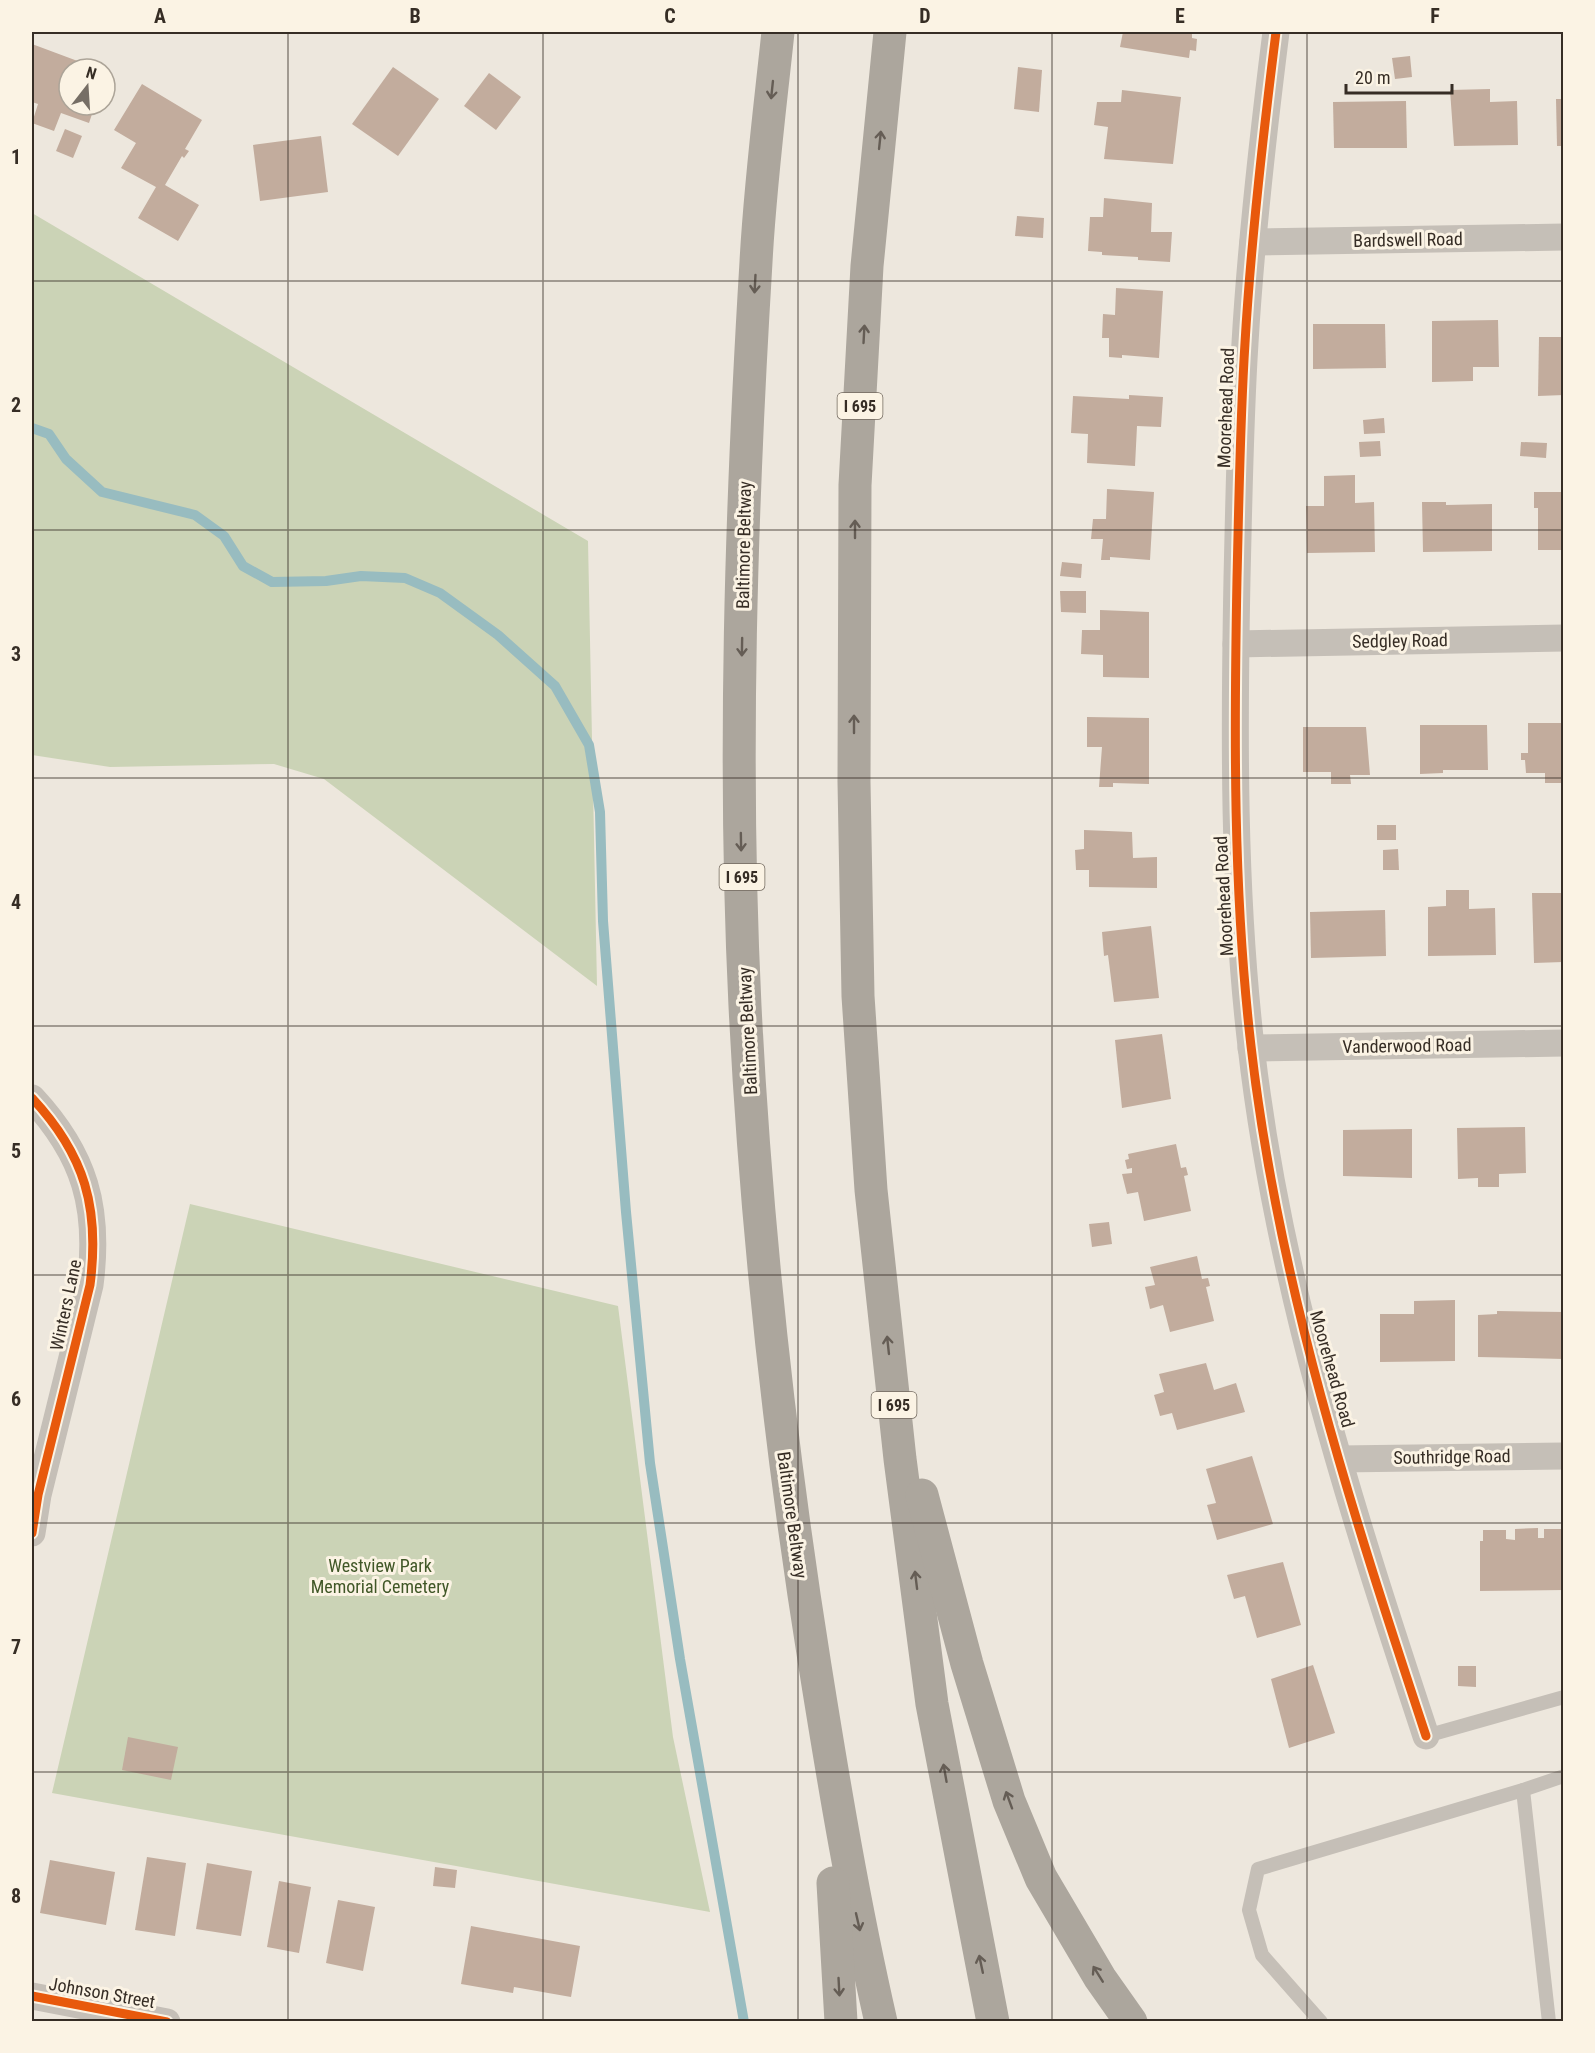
<svg xmlns="http://www.w3.org/2000/svg" width="1595" height="2053" font-family="'Roboto Condensed',sans-serif">
<style>
.green{fill:#cbd3b6}
.lines{fill:none;stroke-linecap:round;stroke-linejoin:round}
.stream{stroke:#98bcc0;stroke-width:10}
.building{fill:#c2ac9d}
.lane{stroke:#c5bfb7;stroke-width:14}
.street{stroke:#c5bfb7;stroke-width:27}
.highway{stroke:#aca69d;stroke-width:33}
.cycleway-casing{stroke:#fbf3e4;stroke-width:13}
.cycleway{stroke:#e8590c;stroke-width:9}
.oneway{stroke:#655d55}
.grid{fill:none;stroke:#362d25;stroke-width:1.5;stroke-opacity:0.55}
.labels{text-anchor:middle;stroke-width:6;stroke-linejoin:round;paint-order:stroke}
.shield{fill:#fbf3e4;stroke:#71685e;stroke-width:1.5}
.shield-label{font-size:16px;font-weight:bold;fill:#362d25}
.street-label{font-size:18px;fill:#362d25;stroke:#fbf3e4}
.park-label{font-size:18px;fill:#405727;stroke:#fbf3e4}
.neatline{fill:none;stroke:#362d25;stroke-width:2}
.grid-label{font-size:20px;text-anchor:middle;font-weight:bold;fill:#362d25}
</style>
<rect width="100%" height="100%" fill="#ede7dd"/>
<g class="green">
<path d="M32,213L588,541L597,986L324,779L274,764L110,767L32,755Z"/>
<path d="M190,1204L618,1306L673,1737L710,1912L52,1793Z"/>
</g>
<g class="lines">
<path class="stream" d="M32,428L49,434L66,459L102,492L195,515L224,536L243,566L272,582L326,581L361,576L405,578L440,593L498,635L555,686L589,745L600,812L603,921L626,1212L650,1463L680,1659L744,2022"/>
</g>
<g class="building">
<path d="M1123,32H1192V38L1197,39L1196,51L1190,50L1189,58L1120,47Z"/>
<path d="M32,44L99,69H69V105H95L89,123L61,113L54,131L32,123L38,104L32,102Z"/>
<path d="M1410,56L1412,77L1395,79L1392,58Z"/>
<path d="M393,67L439,99L398,156L352,124Z"/>
<path d="M1018,67L1042,70L1039,112L1014,109Z"/>
<path d="M489,73L521,97L496,130L464,106Z"/>
<path d="M142,84L202,120L185,149L189,151L184,158L182,156L165,185L199,205L178,241L138,218L156,187L121,168L136,143L114,130Z"/>
<path d="M1490,89V102L1517,101L1518,145L1454,146L1450,90Z"/>
<path d="M1122,90L1181,97L1173,164L1104,159L1108,127L1094,125L1097,102H1121Z"/>
<path d="M1556,99H1564V146H1557Z"/>
<path d="M1406,101L1407,148H1334L1333,102Z"/>
<path d="M65,129L82,136L73,158L56,151Z"/>
<path d="M321,136L328,192L260,201L253,145Z"/>
<path d="M1104,198L1152,203L1151,232H1172L1170,262L1138,260V257L1102,255V252L1088,251L1090,217H1103Z"/>
<path d="M1017,216L1044,218L1043,238L1015,236Z"/>
<path d="M1116,288L1163,291L1159,358L1122,355V358L1109,357V338H1102L1103,314L1115,315Z"/>
<path d="M1498,320L1499,367H1473V381L1432,382V321Z"/>
<path d="M1313,324H1385L1386,368L1313,369Z"/>
<path d="M1539,337H1564V395L1538,396Z"/>
<path d="M1129,395L1163,397L1161,427L1137,426L1135,466L1087,463L1088,434L1071,433L1073,396L1129,399Z"/>
<path d="M1384,418L1385,433L1364,434L1363,420Z"/>
<path d="M1380,441L1381,456L1360,457L1359,442Z"/>
<path d="M1521,442L1547,443L1546,458L1520,456Z"/>
<path d="M1355,475V503L1374,502L1375,552L1307,553L1306,506H1324V476Z"/>
<path d="M1107,489L1154,492L1150,560L1110,557V560H1101L1103,539H1091L1093,519H1106Z"/>
<path d="M1534,492H1564V550H1538V508H1534Z"/>
<path d="M1422,502H1446V505L1492,504V551L1423,552Z"/>
<path d="M1062,562L1082,564L1081,578L1060,576Z"/>
<path d="M1060,591H1086V613L1061,612Z"/>
<path d="M1100,610L1149,612V678L1103,677V655L1081,654L1082,630H1100Z"/>
<path d="M1087,717L1149,718V784L1113,783V787H1099L1102,747H1087Z"/>
<path d="M1528,723H1564V783H1545V773H1526L1525,760H1521V753H1528Z"/>
<path d="M1420,725H1487L1488,770H1443V773L1420,774Z"/>
<path d="M1303,727H1366L1370,775H1350L1351,784H1331V772H1303Z"/>
<rect x="1377" y="825" width="19" height="15"/>
<path d="M1084,830L1132,832L1133,858L1157,857V888L1089,887V870H1076L1075,850L1084,849Z"/>
<path d="M1398,849L1399,870H1383V850Z"/>
<path d="M1446,890H1469V909L1495,908L1496,955L1428,956V907L1446,906Z"/>
<path d="M1532,893H1564L1563,962L1534,963Z"/>
<path d="M1385,910L1386,956L1311,958L1310,912Z"/>
<path d="M1151,926L1159,998L1114,1002L1108,955L1104,956L1102,932Z"/>
<path d="M1162,1034L1171,1099L1122,1108L1115,1040Z"/>
<path d="M1525,1127L1526,1173L1499,1174V1187H1478V1178L1458,1179L1457,1128Z"/>
<path d="M1412,1129V1178L1343,1176V1130Z"/>
<path d="M1176,1144L1181,1168L1186,1167L1188,1175L1184,1176L1191,1211L1144,1221L1138,1192L1127,1194L1122,1174L1132,1173V1168L1127,1169L1125,1160L1129,1159L1128,1154Z"/>
<path d="M1109,1222L1112,1244L1092,1247L1089,1224Z"/>
<path d="M1197,1256L1202,1279L1208,1278L1210,1286L1206,1287L1214,1321L1170,1332L1163,1305L1150,1309L1145,1287L1155,1285L1150,1267Z"/>
<path d="M1455,1300V1361L1380,1362V1314H1414V1301Z"/>
<path d="M1497,1311L1564,1312V1359L1478,1357V1315L1497,1314Z"/>
<path d="M1206,1363L1214,1390L1236,1383L1245,1412L1177,1430L1172,1413L1160,1416L1154,1395L1164,1392L1159,1374Z"/>
<path d="M1252,1456L1273,1524L1217,1540L1207,1505L1216,1503L1206,1469Z"/>
<path d="M1538,1528V1538H1544V1529H1564V1590L1480,1591V1541H1483V1530H1506V1539L1515,1540V1529Z"/>
<path d="M1283,1562L1301,1625L1257,1638L1245,1596L1234,1599L1227,1575Z"/>
<path d="M1313,1665L1335,1733L1289,1748L1271,1679Z"/>
<path d="M1458,1666H1476V1687L1458,1686Z"/>
<path d="M128,1737L178,1747L171,1780L122,1770Z"/>
<path d="M147,1857L186,1863L175,1936L135,1930Z"/>
<path d="M50,1860L115,1872L106,1925L40,1913Z"/>
<path d="M207,1863L252,1871L241,1936L196,1929Z"/>
<path d="M435,1867L457,1870L455,1888L433,1886Z"/>
<path d="M279,1881L311,1887L299,1953L267,1947Z"/>
<path d="M338,1900L375,1907L363,1971L326,1963Z"/>
<path d="M471,1926L580,1946L571,1997L514,1987L513,1993L461,1984Z"/>
</g>
<g class="lines">
<g class="lane">
<path d="M1426,1736L1564,1697"/>
<path d="M1321,2022L1262,1955L1249,1910L1258,1869L1523,1790"/>
<path d="M1549,2022L1523,1790L1564,1776"/>
</g>
<g class="street">
<path d="M1276,32C1263,135 1251,239 1245,343C1240,421 1239,499 1237,578C1234,734 1233,891 1251,1046C1278,1283 1352,1512 1426,1736"/>
<path d="M1253,242L1564,237"/>
<path d="M1236,644L1564,638"/>
<path d="M1251,1048L1564,1043"/>
<path d="M32,1098C85,1155 100,1208 90,1285L38,1495L32,1533"/>
<path d="M1340,1459L1564,1456"/>
<path d="M32,1996L167,2022"/>
</g>
<g class="highway">
<path d="M778,32C770,108 760,185 756,262C741,509 733,759 745,1006C756,1227 780,1447 815,1666C834,1785 854,1904 881,2022"/>
<path d="M890,32L867,266L855,485L854,782L858,996L871,1190L900,1459L932,1704L993,2022"/>
<path d="M922,1495L967,1664L1009,1801L1041,1878L1100,1978L1131,2022"/>
<path d="M833,1883L841,2022"/>
</g>
<g class="cycleway-casing">
<g id="cycleway">
<path d="M1276,32C1263,135 1251,239 1245,343C1240,421 1239,499 1237,578C1234,734 1233,891 1251,1046C1278,1283 1352,1512 1426,1736"/>
<path d="M32,1098C85,1155 100,1208 90,1285L38,1495L32,1533"/>
<path d="M32,1996L167,2022"/>
</g>
</g>
<use href="#cycleway" class="cycleway"/>
</g>
<defs><path id="oneway-shaft" d="M-6 0H5M1.5-3L5.5 0L1.5 3" fill="none" stroke-width="1.6" stroke-linecap="round" stroke-linejoin="round" transform="scale(1.5)"/></defs>
<g class="oneway">
<use href="#oneway-shaft" transform="translate(772 90) rotate(96)"/>
<use href="#oneway-shaft" transform="translate(880 140) rotate(-84)"/>
<use href="#oneway-shaft" transform="translate(755 284) rotate(93)"/>
<use href="#oneway-shaft" transform="translate(864 334) rotate(-87)"/>
<use href="#oneway-shaft" transform="translate(855 529) rotate(-90)"/>
<use href="#oneway-shaft" transform="translate(742 647) rotate(91)"/>
<use href="#oneway-shaft" transform="translate(854 724) rotate(-90)"/>
<use href="#oneway-shaft" transform="translate(741 842) rotate(89)"/>
<use href="#oneway-shaft" transform="translate(888 1345) rotate(-96)"/>
<use href="#oneway-shaft" transform="translate(916 1580) rotate(-97)"/>
<use href="#oneway-shaft" transform="translate(945 1773) rotate(-100)"/>
<use href="#oneway-shaft" transform="translate(1009 1800) rotate(-110)"/>
<use href="#oneway-shaft" transform="translate(858 1922) rotate(77)"/>
<use href="#oneway-shaft" transform="translate(981 1964) rotate(-102)"/>
<use href="#oneway-shaft" transform="translate(1098 1974) rotate(-122)"/>
<use href="#oneway-shaft" transform="translate(839 1987) rotate(87)"/>
</g>
<path class="grid" d="M288,32V2022M543,32V2022M798,32V2022M1052,32V2022M1307,32V2022M32,281H1564M32,530H1564M32,778H1564M32,1026H1564M32,1275H1564M32,1523H1564M32,1772H1564"/>
<g class="labels">
<g class="shield">
<rect x="837.5" y="393" width="45" height="26" rx="4.5"/>
<rect x="719.5" y="864" width="45" height="26" rx="4.5"/>
<rect x="871.5" y="1392" width="45" height="26" rx="4.5"/>
</g>
<g class="shield-label">
<text x="860" y="412">I 695</text>
<text x="742" y="883">I 695</text>
<text x="894" y="1411">I 695</text>
</g>
<g class="street-label">
<text transform="translate(1408 240) rotate(-1)" y="6">Bardswell Road</text>
<text transform="translate(1226 408) rotate(-88)" y="6">Moorehead Road</text>
<text transform="translate(744 545) rotate(-89)" y="6">Baltimore Beltway</text>
<text transform="translate(1400 641) rotate(-1)" y="6">Sedgley Road</text>
<text transform="translate(1224 896) rotate(-93)" y="6">Moorehead Road</text>
<text transform="translate(748 1031) rotate(-93)" y="6">Baltimore Beltway</text>
<text transform="translate(1407 1046) rotate(-1)" y="6">Vanderwood Road</text>
<text transform="translate(66 1305) rotate(-78)" y="6">Winters Lane</text>
<text transform="translate(1332 1369) rotate(74)" y="6">Moorehead Road</text>
<text transform="translate(1452 1457) rotate(-1)" y="6">Southridge Road</text>
<text transform="translate(792 1515) rotate(82)" y="6">Baltimore Beltway</text>
<text transform="translate(102 1993) rotate(10)" y="6">Johnson Street</text>
</g>
<g class="park-label">
<text x="380" y="1572">Westview Park<tspan x="380" dy="21">Memorial Cemetery</tspan></text>
</g>
</g>
<rect width="1595" height="2053" fill="none" stroke="#fbf3e4" stroke-width="66"/>
<g transform="translate(87 87) rotate(17)"><circle r="28" fill="#fbf3e4" stroke="#aca498" stroke-width="1.5"/>
<path d="M0-4.5L10 22L0 15L-10 22Z" fill="#766e65"/>
<text y="-9" font-size="16" font-weight="bold" text-anchor="middle" fill="#362d25">N</text>
</g>
<path d="M1346 84v9h106v-9" fill="none" stroke="#362d25" stroke-width="3"/>
<text x="1355" y="84" font-size="18" fill="#362d25" stroke="#fbf3e4" stroke-width="4.5" paint-order="stroke">20 m</text>
<rect x="33" y="33" width="1529" height="1987" class="neatline"/>
<g class="grid-label">
<text x="160" y="23">A</text>
<text x="415" y="23">B</text>
<text x="670" y="23">C</text>
<text x="925" y="23">D</text>
<text x="1180" y="23">E</text>
<text x="1435" y="23">F</text>
<text x="16" y="164">1</text>
<text x="16" y="412">2</text>
<text x="16" y="661">3</text>
<text x="16" y="909">4</text>
<text x="16" y="1158">5</text>
<text x="16" y="1406">6</text>
<text x="16" y="1654">7</text>
<text x="16" y="1903">8</text>
</g>
</svg>
